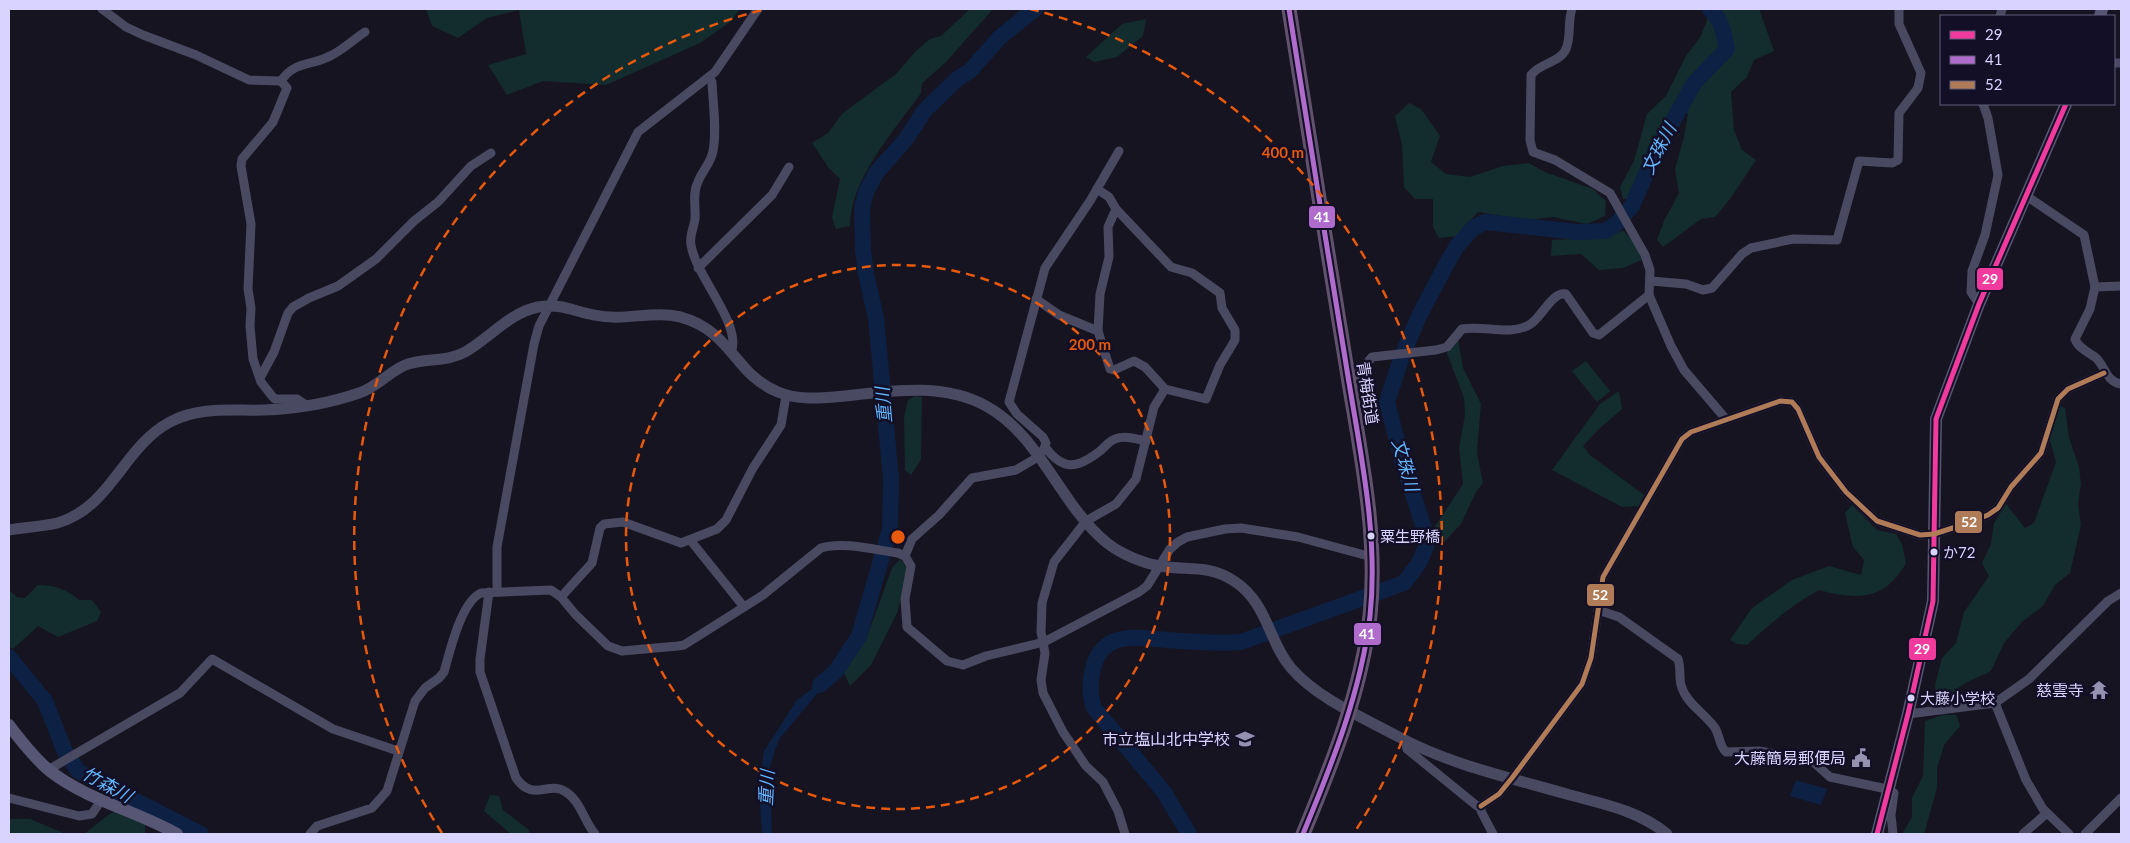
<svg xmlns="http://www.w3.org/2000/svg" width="2130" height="843" font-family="Lato,'Noto Sans JP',sans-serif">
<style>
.green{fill:#132c2d}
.water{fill:#0d2144}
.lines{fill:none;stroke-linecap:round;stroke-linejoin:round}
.river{stroke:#0d2144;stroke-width:16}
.minor{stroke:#4a4962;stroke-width:9}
.tertiary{stroke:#4a4962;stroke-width:11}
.secondary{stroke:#575674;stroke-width:12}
.trunk{stroke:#62526e;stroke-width:15}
.bus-1-casing{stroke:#130f26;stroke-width:9}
.bus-2-casing{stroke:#130f26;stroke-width:9}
.bus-3-casing{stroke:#130f26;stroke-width:9}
.bus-1{stroke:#f13a9d;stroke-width:5}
.bus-2{stroke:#b06ccc;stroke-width:5}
.bus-3{stroke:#b07c57;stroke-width:5}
.ring{fill:none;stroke:#e8590c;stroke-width:2.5;stroke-dasharray:9 6}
.bus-dot{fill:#d9d4ff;stroke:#130f26;stroke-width:2}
.labels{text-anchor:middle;stroke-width:5;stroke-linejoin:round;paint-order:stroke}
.bus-label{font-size:15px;fill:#d9d4ff;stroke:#130f26;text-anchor:start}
.street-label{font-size:16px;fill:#d9d4ff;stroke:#130f26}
.poi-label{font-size:16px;fill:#d9d4ff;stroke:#130f26;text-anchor:end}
.water-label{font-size:18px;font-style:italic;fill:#62b6ff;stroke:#130f26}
.centre{fill:#e8590c;stroke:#130f26;stroke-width:2.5}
.ring-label{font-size:15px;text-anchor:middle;font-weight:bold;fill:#e8590c;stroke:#130f26;stroke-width:5;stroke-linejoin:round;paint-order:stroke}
.line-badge{stroke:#130f26;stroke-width:2}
.badge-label{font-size:14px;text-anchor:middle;font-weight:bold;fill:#fff}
</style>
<rect width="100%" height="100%" fill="#161421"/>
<g class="green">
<path d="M426,9H740L730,22L700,43L606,85L543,81L507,95L488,65L526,54L519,10L487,18L458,38L432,26Z"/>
<path d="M970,9H993L945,63L922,83L921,93C894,131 850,179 850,226L836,229L832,217L840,179L828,167L812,143L828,133L843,113L896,74L916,51L930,39L941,36Z"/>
<path d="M1704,9H1759L1774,51L1754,60L1747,77L1731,92L1734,130L1742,150L1756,160L1730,199L1715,217L1701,219L1663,247L1657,240L1664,221L1679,193L1675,169L1684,137L1688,113H1672L1629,199H1623L1620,187L1634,161L1647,114L1666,96L1686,56L1701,36L1708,17Z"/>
<path d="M1146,19L1143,36L1117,57L1094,62L1086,57L1122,24Z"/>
<path d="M1409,103L1421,109L1440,136L1431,162L1446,174L1470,177L1503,166L1529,163L1545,172L1593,189L1606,201L1605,216L1587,224L1553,217L1526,220L1478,212L1457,236L1439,238L1433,227V199H1415L1404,187L1402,145L1395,116Z"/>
<path d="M1624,231L1634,242L1642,260L1623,268L1599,270L1581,254L1551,256L1552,240L1591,238Z"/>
<path d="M1458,339L1463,368L1481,404L1477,453L1483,483L1476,492L1461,524L1444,542L1439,541L1434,528L1463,484L1459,448L1465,415L1464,398L1447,353Z"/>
<path d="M1586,361L1610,391L1597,402L1572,371Z"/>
<path d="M1619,391L1622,409L1599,429L1583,446L1590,455L1644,495L1638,506L1622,507L1552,470L1600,404Z"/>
<path d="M915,396L922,397L921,460L911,475L905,470L904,417L908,400Z"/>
<path d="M2059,406L2065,408L2069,438L2079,467L2081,484L2078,503L2081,525L2070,573L2055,585L2043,606L2022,622L2004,643L1991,671C1975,680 1954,683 1949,703L1937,702L1935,685L1942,658L1956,643L1964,612L1989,576L1982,563L1991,544L1994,523L2006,504L2025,528L2034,523L2056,462L2048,434Z"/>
<path d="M1852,505L1877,530L1896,534L1902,544L1906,563C1885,601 1857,600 1819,590C1792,605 1769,624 1747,645L1737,644L1730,640L1752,608L1792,580L1829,566L1861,575L1864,560L1853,547L1845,513Z"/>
<path d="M900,559L907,567L898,611L871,665L850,686L843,671L867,637L892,568Z"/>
<path d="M38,585C54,585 67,589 79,600H92L101,612L97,621L58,637L38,626L13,649L9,647V590L17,597L25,598Z"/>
<path d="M1943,715H1956L1960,726L1944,745L1937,768V788L1924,834H1902L1912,817V798L1923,776L1925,721Z"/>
<path d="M490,795L499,796L503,810L529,830V834H511L484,811Z"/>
<path d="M121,808L145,822V834H84L108,815Z"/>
<path d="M9,819H30L66,834H9Z"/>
</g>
<g class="water">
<path d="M836,671L780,738L775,750L770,767L772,834H762L759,788L764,751L797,700Z"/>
<path d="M1796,780L1827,789L1821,805L1790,796Z"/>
</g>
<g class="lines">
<g class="river">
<path d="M9,657L45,701L65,752L78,771L201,834"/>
<path d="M820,685L836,671L859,636L890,529L891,479L876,318L866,274L863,249L862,208L866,192L876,173L906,139L925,110L957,79L970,71L999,38L1035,9"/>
<path d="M1189,834L1164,792L1094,708C1087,688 1090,650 1115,641C1131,635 1151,639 1168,640C1193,642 1216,644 1241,642L1404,583L1419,563L1427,544L1424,528L1403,464L1387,402L1401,359L1419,316L1446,265L1457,246L1473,228L1485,222L1577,232L1605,231L1615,225L1632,206L1654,155L1694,83L1727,49C1724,34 1722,20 1710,9"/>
</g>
<g class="minor">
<path d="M102,9L126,27L143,35L196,55L249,80L281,81L287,88L273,122L242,159L241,166L251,224L248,289L251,308L250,326L253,359L261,382L272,396L275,399H297L306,405"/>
<path d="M1572,9C1567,22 1572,39 1565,51C1558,63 1540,63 1531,75L1530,140L1533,152L1555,160L1610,193L1645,255L1650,270L1649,295L1671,346L1684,370L1725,418"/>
<path d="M2000,16L2002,9"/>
<path d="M2114,63H2121"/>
<path d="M709,77L712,82C713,104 717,130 713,151C711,163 702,171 698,182C692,193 696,207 695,219C694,227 689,237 691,245C696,277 743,325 731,353"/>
<path d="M281,81C295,60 313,66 332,55C344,49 354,39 365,32"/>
<path d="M2025,195L2084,235L2095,287L2090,309L2075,339C2078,348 2088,352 2095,357C2105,365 2106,382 2121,384"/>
<path d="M698,268L772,195L789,167"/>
<path d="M1651,281L1686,284L1703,290L1712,288L1742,254L1751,248L1793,239L1837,240L1859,161L1892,163L1898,160L1899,113L1918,88L1921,73L1899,24V9"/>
<path d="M2095,287L2121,286"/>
<path d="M1036,299L1059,315L1098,331L1110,369L1114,370L1134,361L1145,367L1165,389L1206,399L1220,365L1235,340V330L1222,308L1220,293L1192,273L1171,267L1116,209L1109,197L1097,189"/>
<path d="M1979,304L1971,292L1972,271L1985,235L1998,175L1988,118L1983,104"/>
<path d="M1098,331L1100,294L1109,257L1108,227L1116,209"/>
<path d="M260,378L274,352L288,313L293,307L309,298L338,286L376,259L414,221L438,202L471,166L491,153"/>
<path d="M1348,379L1357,375L1372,357L1436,350L1447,347L1462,329C1484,325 1509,336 1529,325C1541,319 1552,291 1566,294L1593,333L1599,335L1649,295"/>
<path d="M1045,447C1063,471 1077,469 1100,451C1105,447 1109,441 1115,439C1125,435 1136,439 1146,441"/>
<path d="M691,541L744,607"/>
<path d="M905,556L912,539L939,515L972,478L1016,470L1038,457L1044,449L1046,443L1043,437L1017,414L1009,402L1045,268L1090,201L1119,151"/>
<path d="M497,591V547L534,344L539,326L638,132L715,72L758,9"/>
<path d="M489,592L480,659V672L516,778C534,803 548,780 566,792C581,802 584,821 595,834"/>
<path d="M561,597L592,563L600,528L604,524L623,522L681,543L717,529L726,520L753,468L781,425L786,396"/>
<path d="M1598,610L1619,617L1678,659C1681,668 1679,677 1681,685C1686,704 1705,713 1715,728C1720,736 1719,746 1726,752L1759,751L1811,760L1830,777L1887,789L1894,793L1891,815L1893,834"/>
<path d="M1995,703L2026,780L2043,809L2069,834"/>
<path d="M1908,714L1995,703L2029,679L2108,601L2121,593"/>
<path d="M1405,740L1407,749L1477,806H1481"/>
<path d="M48,770L180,693L212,659L333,729L398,751"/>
<path d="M9,798L79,816L92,814L102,799"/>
<path d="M1481,806L1499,794L1512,778L1582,684L1591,658L1603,577L1682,439L1691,432L1780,401L1792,402L1798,409L1819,457L1846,492L1877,521L1920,535L1934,534L1962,525L1988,515L1998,508L2011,487L2041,453L2058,399L2068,389L2104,373"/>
<path d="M1481,806V811L1493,834"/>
<path d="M310,834L317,826L372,808L387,791L415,701L425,688L439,678L444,672C450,651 461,602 481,593L551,590L561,597L575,614L608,646L622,651L678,646L684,645L763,595L821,548C843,541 875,550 898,553L905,556L911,566L905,599L907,627L947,661L963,665L986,656L1044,642L1139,592L1147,586L1170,549L1178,542L1187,537L1225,529L1241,528L1298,537L1372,557"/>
<path d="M1125,834L1118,811L1103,782L1086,766L1063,732L1043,693L1041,680L1045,653L1041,632L1042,603L1054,562L1086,521L1116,504L1136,479L1154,407L1165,389"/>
<path d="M2023,834L2047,813"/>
<path d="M2085,834L2121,798"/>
</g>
<path class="tertiary" d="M9,530C24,527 41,527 57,523C111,508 123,447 170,422C200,406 232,411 264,410C295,409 330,403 359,393C378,387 390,370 408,364C427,358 447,362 465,352C490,338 509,313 538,307C560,303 573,311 594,315C635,324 664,301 707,329C736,349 742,377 778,392C799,401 822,398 845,396C891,391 943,382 986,406C1041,436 1060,505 1107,543C1121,554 1142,563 1160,566C1187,571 1208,564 1234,581C1268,603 1268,641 1291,668C1318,699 1362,717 1397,736C1450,765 1512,778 1570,795C1604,804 1639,811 1667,834"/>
<g class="secondary">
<path d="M2100,16L2102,9"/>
<path d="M9,725C21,741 34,758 50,771C87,800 137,811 177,834"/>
<path d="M1877,834L1908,714L1933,601L1936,419L1979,304L2066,104"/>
</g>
<path class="trunk" d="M1289,9C1307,127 1327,246 1346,364C1359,447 1379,533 1370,616C1361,692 1332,764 1303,834"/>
<g class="bus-1-casing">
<path id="bus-1" d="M1877,834L1908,714L1933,601L1936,419L1979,304L2066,104"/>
</g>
<g class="bus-2-casing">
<path id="bus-2" d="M1289,9C1307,127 1327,246 1346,364C1359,447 1379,533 1370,616C1361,692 1332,764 1303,834"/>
</g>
<g class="bus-3-casing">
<path id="bus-3" d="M1481,806L1499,794L1512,778L1582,684L1591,658L1603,577L1682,439L1691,432L1780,401L1792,402L1798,409L1819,457L1846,492L1877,521L1920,535L1934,534L1962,525L1988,515L1998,508L2011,487L2041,453L2058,399L2068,389L2104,373"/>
</g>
<use href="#bus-1" class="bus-1"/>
<use href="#bus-2" class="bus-2"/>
<use href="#bus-3" class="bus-3"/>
</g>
<g class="ring">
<circle cx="898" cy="537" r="272"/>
<path d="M442 833A544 544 0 0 1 766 9M1030 9A544 544 0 0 1 1354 833"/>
</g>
<defs>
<g id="temple-bare" transform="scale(1.5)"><path d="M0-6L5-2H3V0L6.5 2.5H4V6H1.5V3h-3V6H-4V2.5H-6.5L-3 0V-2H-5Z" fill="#9591b1" stroke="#130f26" stroke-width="2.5" paint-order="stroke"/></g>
<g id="school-bare" transform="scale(1.5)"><path d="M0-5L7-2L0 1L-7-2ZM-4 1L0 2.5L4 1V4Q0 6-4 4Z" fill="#9591b1" stroke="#130f26" stroke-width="2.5" paint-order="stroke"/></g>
<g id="civic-bare" transform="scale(1.5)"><path d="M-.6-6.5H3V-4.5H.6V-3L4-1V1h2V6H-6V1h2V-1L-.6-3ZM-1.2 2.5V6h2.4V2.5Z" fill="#9591b1" stroke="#130f26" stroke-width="2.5" paint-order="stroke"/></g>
</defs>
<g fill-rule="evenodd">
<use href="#temple-bare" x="2099" y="690"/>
<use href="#school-bare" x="1245" y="739"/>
<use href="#civic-bare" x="1861" y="758"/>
</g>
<g class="bus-dot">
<circle cx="1371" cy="536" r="4.5"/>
<circle cx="1934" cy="552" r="4.5"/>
<circle cx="1911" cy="698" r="4.5"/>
</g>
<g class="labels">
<g class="bus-label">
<text x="1380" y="542">粟生野橋</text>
<text x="1943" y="558">か72</text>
<text x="1920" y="704">大藤小学校</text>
</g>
<g class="street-label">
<text transform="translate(1368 393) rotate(81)" y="6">青梅街道</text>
</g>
<g class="poi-label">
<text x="2084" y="696">慈雲寺</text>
<text x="1230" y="745">市立塩山北中学校</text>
<text x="1846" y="764">大藤簡易郵便局</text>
</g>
<g class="water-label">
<text transform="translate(1659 149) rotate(-63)" y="6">文珠川</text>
<text transform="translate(884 405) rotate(-95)" y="6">重川</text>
<text transform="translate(1405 465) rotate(74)" y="6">文珠川</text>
<text transform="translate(107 785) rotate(29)" y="6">竹森川</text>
<text transform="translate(767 788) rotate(-87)" y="6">重川</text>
</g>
</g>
<circle cx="898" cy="537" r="8" class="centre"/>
<g class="ring-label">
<text x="1283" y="158">400 m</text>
<text x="1090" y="350">200 m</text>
</g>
<g class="line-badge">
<rect x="1308" y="205" width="28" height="24" rx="5" fill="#b06ccc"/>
<rect x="1976" y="267" width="28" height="24" rx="5" fill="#f13a9d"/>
<rect x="1954" y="510" width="29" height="24" rx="5" fill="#b07c57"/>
<rect x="1586" y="583" width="29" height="24" rx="5" fill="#b07c57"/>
<rect x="1353" y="622" width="29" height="24" rx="5" fill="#b06ccc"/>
<rect x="1908" y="637" width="29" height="24" rx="5" fill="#f13a9d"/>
</g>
<g class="badge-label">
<text x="1322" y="222">41</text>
<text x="1990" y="284">29</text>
<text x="1969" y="527">52</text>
<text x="1600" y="600">52</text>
<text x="1367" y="639">41</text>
<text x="1922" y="654">29</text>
</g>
<rect width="2130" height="843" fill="none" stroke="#d9d4ff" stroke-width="20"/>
<rect x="1940" y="15" width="175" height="90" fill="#130f26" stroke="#625e7d"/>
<rect x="1950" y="31" width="25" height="8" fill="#f13a9d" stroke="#625e7d"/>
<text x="1985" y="40" font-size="15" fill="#d9d4ff">29</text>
<rect x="1950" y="56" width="25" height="8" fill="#b06ccc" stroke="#625e7d"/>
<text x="1985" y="65" font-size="15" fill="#d9d4ff">41</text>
<rect x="1950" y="81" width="25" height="8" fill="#b07c57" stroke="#625e7d"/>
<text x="1985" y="90" font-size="15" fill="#d9d4ff">52</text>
</svg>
